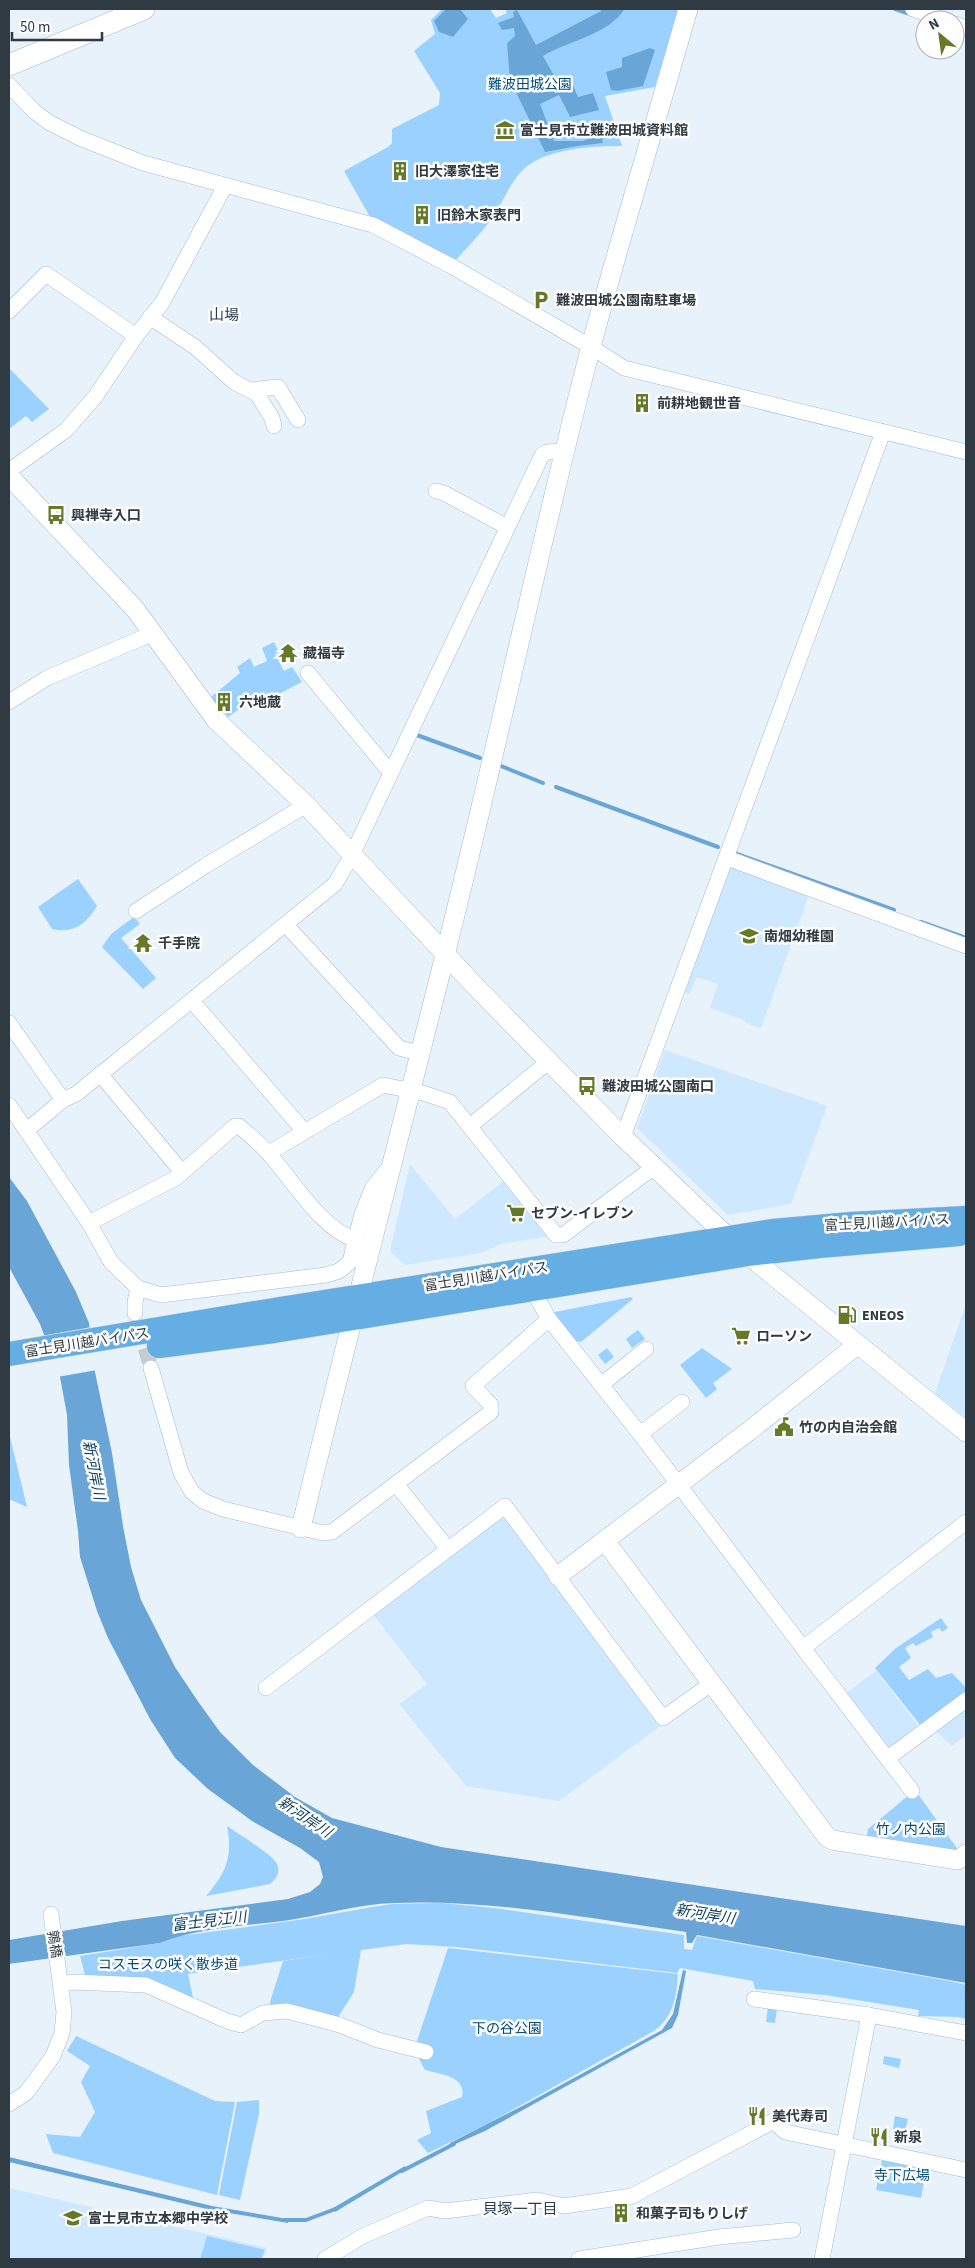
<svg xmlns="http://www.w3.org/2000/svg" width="975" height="2268" font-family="'Source Sans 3','Noto Sans JP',sans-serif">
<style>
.built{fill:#cee8ff}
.green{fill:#9bd1fe}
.water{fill:#69a6d7}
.pier{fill:#e7f2fb}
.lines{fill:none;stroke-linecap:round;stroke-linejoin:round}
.stream{stroke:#69a6d7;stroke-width:4}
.minor-tunnel{stroke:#c2cdd6;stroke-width:15;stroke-dasharray:15 8;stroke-linecap:butt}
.minor-casing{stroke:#a3bdd3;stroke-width:16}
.tertiary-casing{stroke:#a3bdd3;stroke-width:20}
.secondary-casing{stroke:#a3bdd3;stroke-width:22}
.trunk-casing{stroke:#cdd0d2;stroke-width:25}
.minor{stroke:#fff;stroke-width:15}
.tertiary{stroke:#fff;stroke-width:19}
.secondary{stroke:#fff;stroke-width:21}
.trunk{stroke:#64aee4;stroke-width:24}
.labels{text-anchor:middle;stroke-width:5;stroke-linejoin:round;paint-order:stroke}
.park-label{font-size:14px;fill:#004c7a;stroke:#fefefe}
.poi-label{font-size:14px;font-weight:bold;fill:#303a43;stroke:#fefefe;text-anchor:start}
.street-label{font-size:14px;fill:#303a43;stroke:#fefefe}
.neighbourhood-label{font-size:15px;fill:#283e50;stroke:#fefefe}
.water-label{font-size:15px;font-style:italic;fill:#0d3c5d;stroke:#fefefe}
</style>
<rect width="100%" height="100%" fill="#e7f2fb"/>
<g class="built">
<path d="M731,866L809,895L761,1028L746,1023L744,1020L710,1008L718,984L696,977L690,994L683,991L728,868Z"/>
<path d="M665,1050L827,1106L791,1204L728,1215L637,1128Z"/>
<path d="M410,1164L455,1219L505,1180L550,1236L501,1244L480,1253L405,1265L390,1251Z"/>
<path d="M966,1304V1418L935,1393Z"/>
<path d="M499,1516L509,1521L663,1724L559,1801L466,1786L399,1704L427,1684L372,1613Z"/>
<path d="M876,1671L920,1728L889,1751L844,1695Z"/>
<path d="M966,1705V1735L952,1746L934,1729Z"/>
<path d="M9,2188L267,2248L263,2259H9Z"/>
</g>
<g class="green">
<path d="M442,9L465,10L490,9L496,18L507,13L505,9H678L655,87L605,96L622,146C592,146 541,148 520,173C509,186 503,201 494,215C484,231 469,245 457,259L450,260L370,217L344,171L388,147L392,143V129L439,105L440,93L414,51L435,34L431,20Z"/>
<path d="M9,368L49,409L32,422L26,416L9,429Z"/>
<path d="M274,642L279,652L275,654L284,671L292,667L302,682L265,701L260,694L228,717L211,697L240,673L237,667L250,658L254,667L267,661L262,648Z"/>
<path d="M78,879L97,906C86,924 74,934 52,929L38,907Z"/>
<path d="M134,917L140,924L121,938L156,978L143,989L102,947L111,934Z"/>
<path d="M631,1297L633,1299L581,1342L573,1341L550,1313Z"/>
<path d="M638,1330L645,1339L632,1348L626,1339Z"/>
<path d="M607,1348L614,1357L605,1364L598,1355Z"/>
<path d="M702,1348L732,1369L713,1383L717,1389L706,1398L680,1365Z"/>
<path d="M9,1433L27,1507L9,1499Z"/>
<path d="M941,1618L948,1628L942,1632L939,1628L931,1632L933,1637L916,1646L913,1643L905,1648L911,1658L899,1667L909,1680L928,1669L936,1678L952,1673L966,1688V1692L921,1726L875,1668L896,1648Z"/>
<path d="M915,1790L959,1851L865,1847L868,1829Z"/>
<path d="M227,1826C237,1833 273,1855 277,1864C281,1873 276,1879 270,1884L206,1896C226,1873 233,1857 227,1826Z"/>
<path d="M442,1903L494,1908L684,1935V1949L692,1950L697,1936L955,1982L966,1985V2019L959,2017L918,2016L919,2010L825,1995L755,1989L753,1981L680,1968L677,1973L456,1947L407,1944L361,1950L354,1992L337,2019L271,2008L270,2002L283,1961L330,1954L188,1974L194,2002L85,1975L80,1956L160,1943L180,1936L305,1919L372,1907L392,1904Z"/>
<path d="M448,1948L678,1974C676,1998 674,2016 654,2031L487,2124L428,2153L417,2140L431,2133L426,2111L462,2097C467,2076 439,2074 425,2070L414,2050Z"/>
<path d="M768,2007L777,2008L775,2023L766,2022Z"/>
<path d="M76,2036L215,2101L235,2102L217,2195L53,2153L46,2134L80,2137L95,2112L81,2082L90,2066L67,2051Z"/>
<path d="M884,2056L901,2059L899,2068L883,2064Z"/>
<path d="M259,2100V2114L240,2200L219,2195L237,2102Z"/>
<path d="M895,2116L908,2119L905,2131L893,2129Z"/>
<path d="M884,2151L928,2160L921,2198L876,2190Z"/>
<path d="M207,2236L265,2250L261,2259H200Z"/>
</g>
<g class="water">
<path d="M446,9H460L468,19L453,37L439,32L434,21Z"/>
<path d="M600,9L624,10C607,35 568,41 543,56L557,81L569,76L578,97L593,93L599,110L570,117L559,95L540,104L554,141H582L601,135L603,143L577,146L545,152L510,80L507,43L515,36L514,28L502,30L498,23L514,17L513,12L517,10L536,45L601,11Z"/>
<path d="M650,48L655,50L643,86L617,91L611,90L606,72L622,67V58Z"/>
<path d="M9,1177L27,1201L76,1292L89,1323L95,1372L112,1453L123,1526L131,1567L141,1600L175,1667L197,1700L220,1732L253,1765L295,1797L332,1818L441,1847L966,1926V1983L697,1935L692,1943H687L686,1932C590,1919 492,1899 395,1903C357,1904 320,1916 283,1921C242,1926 198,1928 160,1943L9,1964V1940L122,1921L288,1899L310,1892L320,1884L323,1877L319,1862L300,1848L252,1821L208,1789L175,1758L150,1719L108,1638L97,1611L80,1557L78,1531L69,1465L67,1415L60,1377L40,1324L9,1267Z"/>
<path d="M683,1970L686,1971L678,2015L672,2028L485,2131L451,2146L450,2143L528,2103L662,2030L673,2014Z"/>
<path d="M9,2157L212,2206L288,2219V2223L211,2210L9,2162Z"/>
<path d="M405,2166L407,2169L335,2212L333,2208Z"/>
</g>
<path class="pier" d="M92,1327L97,1370L57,1377L41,1336Z"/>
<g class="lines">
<g class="stream">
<path d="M895,9L910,14"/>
<path d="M414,734L480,758"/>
<path d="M501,766L543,783"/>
<path d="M556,787L718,847"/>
<path d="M734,853L894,910"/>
<path d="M921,922L966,938"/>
<path d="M402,2171L454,2144"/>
<path d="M285,2220H306L338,2208"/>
</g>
<path class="minor-tunnel" d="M139,1326L151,1368"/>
<g class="minor-casing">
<g id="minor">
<path d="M913,9L943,20"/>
<path d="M955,24L966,28"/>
<path d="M9,85L35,112L50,123L82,139L143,163L373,225L453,267L591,347L624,368L966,452"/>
<path d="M9,311L46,274L136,336"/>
<path d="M150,317L195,347L234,382L257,394L272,418L274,426"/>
<path d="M251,390L278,387L298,420"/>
<path d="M9,471L66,430L95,397L136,336L162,303L225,186"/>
<path d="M436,491L444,493L507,527"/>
<path d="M308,673L390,772"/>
<path d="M9,702L47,678L154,633"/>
<path d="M727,858L966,946"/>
<path d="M136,911L205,866L306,805"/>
<path d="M286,925L399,1048L419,1053"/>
<path d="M192,1001L304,1131"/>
<path d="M9,1023L63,1100"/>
<path d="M100,1074L182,1172"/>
<path d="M9,1105L89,1223L111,1262L138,1288L161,1295L326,1275L339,1271L350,1262L362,1214L373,1187L390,1166"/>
<path d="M470,1126L548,1062"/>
<path d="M27,1130L63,1100L76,1094L335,884L352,855L542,455L547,452L565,451"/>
<path d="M623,1137L883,432"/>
<path d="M269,1153L383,1085L423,1093L450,1102L556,1235H563L654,1167"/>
<path d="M89,1223L176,1178L235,1126H239C249,1135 261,1144 270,1155C293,1181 322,1230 356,1240"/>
<path d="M532,1289L549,1319L640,1434L912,1791"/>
<path d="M135,1313V1302L138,1288"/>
<path d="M151,1368L181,1473L192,1492L203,1501L223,1509L323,1533L332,1532L491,1412V1405L473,1386L549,1319"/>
<path d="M601,1385L646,1349"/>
<path d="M640,1434L682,1402"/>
<path d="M396,1484L448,1549"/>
<path d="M803,1648L966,1522"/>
<path d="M266,1688L505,1506L663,1718L711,1684"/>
<path d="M888,1758L966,1700"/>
<path d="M62,1984L74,1982L146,1985L227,2021L241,2025L263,2013L287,2011L340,2025L378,2040L426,2052"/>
<path d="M754,1999L869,2015L966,2033"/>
<path d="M9,2104L26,2093L53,2056L62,2033L64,2012L51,1914"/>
<path d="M325,2259L363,2236L428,2208L445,2211L537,2200L564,2206L632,2196L774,2121L785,2132L966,2170"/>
<path d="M579,2259L719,2237L793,2230"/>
<path d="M822,2259L869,2015"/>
</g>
</g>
<g class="tertiary-casing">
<g id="tertiary">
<path d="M9,476L135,609L216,720L306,805L477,988L623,1137L715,1225L759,1264L966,1432"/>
<path d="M301,1528C347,1336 397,1146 445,955C496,754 538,550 590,350C621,235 656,122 688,9"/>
<path d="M605,1541L827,1837L832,1840L958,1860L966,1854"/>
<path d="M558,1576L749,1431L857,1345"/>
</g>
</g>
<g class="secondary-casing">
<path id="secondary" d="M9,65L144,9"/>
</g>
<g class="trunk-casing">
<g id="trunk">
<path d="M159,1346L274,1331L748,1254L819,1246L959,1234"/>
<path d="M9,1354L274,1310L773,1231L851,1224L966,1218"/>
</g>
</g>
<use href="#minor" class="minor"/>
<use href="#tertiary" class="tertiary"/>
<use href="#secondary" class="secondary"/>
<use href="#trunk" class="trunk"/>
</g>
<defs>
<g id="museum-bare" transform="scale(1.5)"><path d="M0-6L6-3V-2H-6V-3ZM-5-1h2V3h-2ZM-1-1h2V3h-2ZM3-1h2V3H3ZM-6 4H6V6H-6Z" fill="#657929" stroke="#fefefe" stroke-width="2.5" paint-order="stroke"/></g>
<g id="building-bare" transform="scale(1.5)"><path d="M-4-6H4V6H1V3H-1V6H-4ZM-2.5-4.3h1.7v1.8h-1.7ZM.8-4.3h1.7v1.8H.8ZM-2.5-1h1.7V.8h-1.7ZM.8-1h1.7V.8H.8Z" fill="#657929" stroke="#fefefe" stroke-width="2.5" paint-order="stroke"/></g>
<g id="parking-bare" transform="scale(1.5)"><path d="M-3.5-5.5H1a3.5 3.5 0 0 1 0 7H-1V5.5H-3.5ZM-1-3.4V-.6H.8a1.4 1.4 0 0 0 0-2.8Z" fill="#657929" stroke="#fefefe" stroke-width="2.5" paint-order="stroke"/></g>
<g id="bus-bare" transform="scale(1.5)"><path d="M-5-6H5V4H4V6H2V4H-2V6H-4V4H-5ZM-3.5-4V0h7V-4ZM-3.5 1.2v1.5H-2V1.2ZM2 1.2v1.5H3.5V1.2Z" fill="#657929" stroke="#fefefe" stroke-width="2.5" paint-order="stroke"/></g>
<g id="temple-bare" transform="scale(1.5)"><path d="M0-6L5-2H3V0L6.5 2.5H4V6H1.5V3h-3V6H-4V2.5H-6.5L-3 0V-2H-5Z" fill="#657929" stroke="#fefefe" stroke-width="2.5" paint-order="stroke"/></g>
<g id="school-bare" transform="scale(1.5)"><path d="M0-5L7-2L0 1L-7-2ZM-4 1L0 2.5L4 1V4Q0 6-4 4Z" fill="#657929" stroke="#fefefe" stroke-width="2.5" paint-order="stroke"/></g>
<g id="supermarket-bare" transform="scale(1.5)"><path d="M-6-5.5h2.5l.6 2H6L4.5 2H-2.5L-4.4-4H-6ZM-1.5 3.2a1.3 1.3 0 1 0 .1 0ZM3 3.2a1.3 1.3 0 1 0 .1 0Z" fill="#657929" stroke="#fefefe" stroke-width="2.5" paint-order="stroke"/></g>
<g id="fuel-bare" transform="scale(1.5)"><path d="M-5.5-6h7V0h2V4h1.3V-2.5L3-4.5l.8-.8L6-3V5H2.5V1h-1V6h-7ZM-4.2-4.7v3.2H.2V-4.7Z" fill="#657929" stroke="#fefefe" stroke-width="2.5" paint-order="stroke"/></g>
<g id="civic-bare" transform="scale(1.5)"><path d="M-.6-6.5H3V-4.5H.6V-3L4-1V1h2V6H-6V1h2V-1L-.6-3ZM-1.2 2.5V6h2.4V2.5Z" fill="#657929" stroke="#fefefe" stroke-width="2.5" paint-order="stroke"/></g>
<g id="restaurant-bare" transform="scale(1.5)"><path d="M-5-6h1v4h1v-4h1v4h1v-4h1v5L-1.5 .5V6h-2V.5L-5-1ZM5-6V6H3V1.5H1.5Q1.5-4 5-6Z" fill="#657929" stroke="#fefefe" stroke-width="2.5" paint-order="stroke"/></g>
</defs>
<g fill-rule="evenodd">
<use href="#museum-bare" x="505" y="130"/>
<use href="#building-bare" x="400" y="171"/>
<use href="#building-bare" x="422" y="215"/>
<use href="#parking-bare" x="541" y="300"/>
<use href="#building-bare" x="642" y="403"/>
<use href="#bus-bare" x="56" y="515"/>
<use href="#temple-bare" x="288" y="653"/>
<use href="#building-bare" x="224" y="702"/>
<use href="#school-bare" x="749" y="936"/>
<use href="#temple-bare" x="143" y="943"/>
<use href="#bus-bare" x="587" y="1086"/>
<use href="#supermarket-bare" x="516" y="1213"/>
<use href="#fuel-bare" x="847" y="1315"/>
<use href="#supermarket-bare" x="741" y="1336"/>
<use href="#civic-bare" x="784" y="1427"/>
<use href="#restaurant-bare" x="757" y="2116"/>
<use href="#restaurant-bare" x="879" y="2137"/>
<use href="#building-bare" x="621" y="2213"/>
<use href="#school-bare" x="73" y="2218"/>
</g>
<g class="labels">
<g class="park-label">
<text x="530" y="89">難波田城公園</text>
<text x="911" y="1834">竹ノ内公園</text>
<text x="168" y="1969">コスモスの咲く散歩道</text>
<text x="507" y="2033">下の谷公園</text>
<text x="902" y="2180">寺下広場</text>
</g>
<g class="poi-label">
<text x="520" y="135">富士見市立難波田城資料館</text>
<text x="415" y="176">旧大澤家住宅</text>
<text x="437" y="220">旧鈴木家表門</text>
<text x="556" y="305">難波田城公園南駐車場</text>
<text x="657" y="408">前耕地観世音</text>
<text x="71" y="520">興禅寺入口</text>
<text x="303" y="658">藏福寺</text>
<text x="239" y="707">六地蔵</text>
<text x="764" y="941">南畑幼稚園</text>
<text x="158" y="948">千手院</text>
<text x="602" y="1091">難波田城公園南口</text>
<text x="531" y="1218">セブン-イレブン</text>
<text x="862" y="1320">ENEOS</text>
<text x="756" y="1341">ローソン</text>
<text x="799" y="1432">竹の内自治会館</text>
<text x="772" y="2121">美代寿司</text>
<text x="894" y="2142">新泉</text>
<text x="636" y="2218">和菓子司もりしげ</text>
<text x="88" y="2223">富士見市立本郷中学校</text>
</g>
<g class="street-label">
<text transform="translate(887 1222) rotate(-3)" y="5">富士見川越バイパス</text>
<text transform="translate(486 1276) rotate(-9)" y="5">富士見川越バイパス</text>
<text transform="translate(87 1342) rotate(-9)" y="5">富士見川越バイパス</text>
<text transform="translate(55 1944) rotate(81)" y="5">鶉橋</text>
</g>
<g class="neighbourhood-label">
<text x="224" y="320">山場</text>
<text x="520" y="2214">貝塚一丁目</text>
</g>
<g class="water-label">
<text transform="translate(94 1470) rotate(79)" y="5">新河岸川</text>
<text transform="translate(305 1817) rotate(34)" y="5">新河岸川</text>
<text transform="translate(705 1914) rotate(9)" y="5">新河岸川</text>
<text transform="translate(209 1921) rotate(-7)" y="5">富士見江川</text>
</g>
</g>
<rect width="975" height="2268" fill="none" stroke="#303a43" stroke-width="20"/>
<g transform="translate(940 35) rotate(331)"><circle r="24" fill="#fefefe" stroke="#acb0b3"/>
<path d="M0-4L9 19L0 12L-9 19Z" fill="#657929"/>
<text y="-8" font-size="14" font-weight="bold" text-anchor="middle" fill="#303a43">N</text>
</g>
<path d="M12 32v8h90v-8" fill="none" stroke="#303a43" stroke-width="2.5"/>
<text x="20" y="32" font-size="15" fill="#303a43" stroke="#fefefe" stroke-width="4" paint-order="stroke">50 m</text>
</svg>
